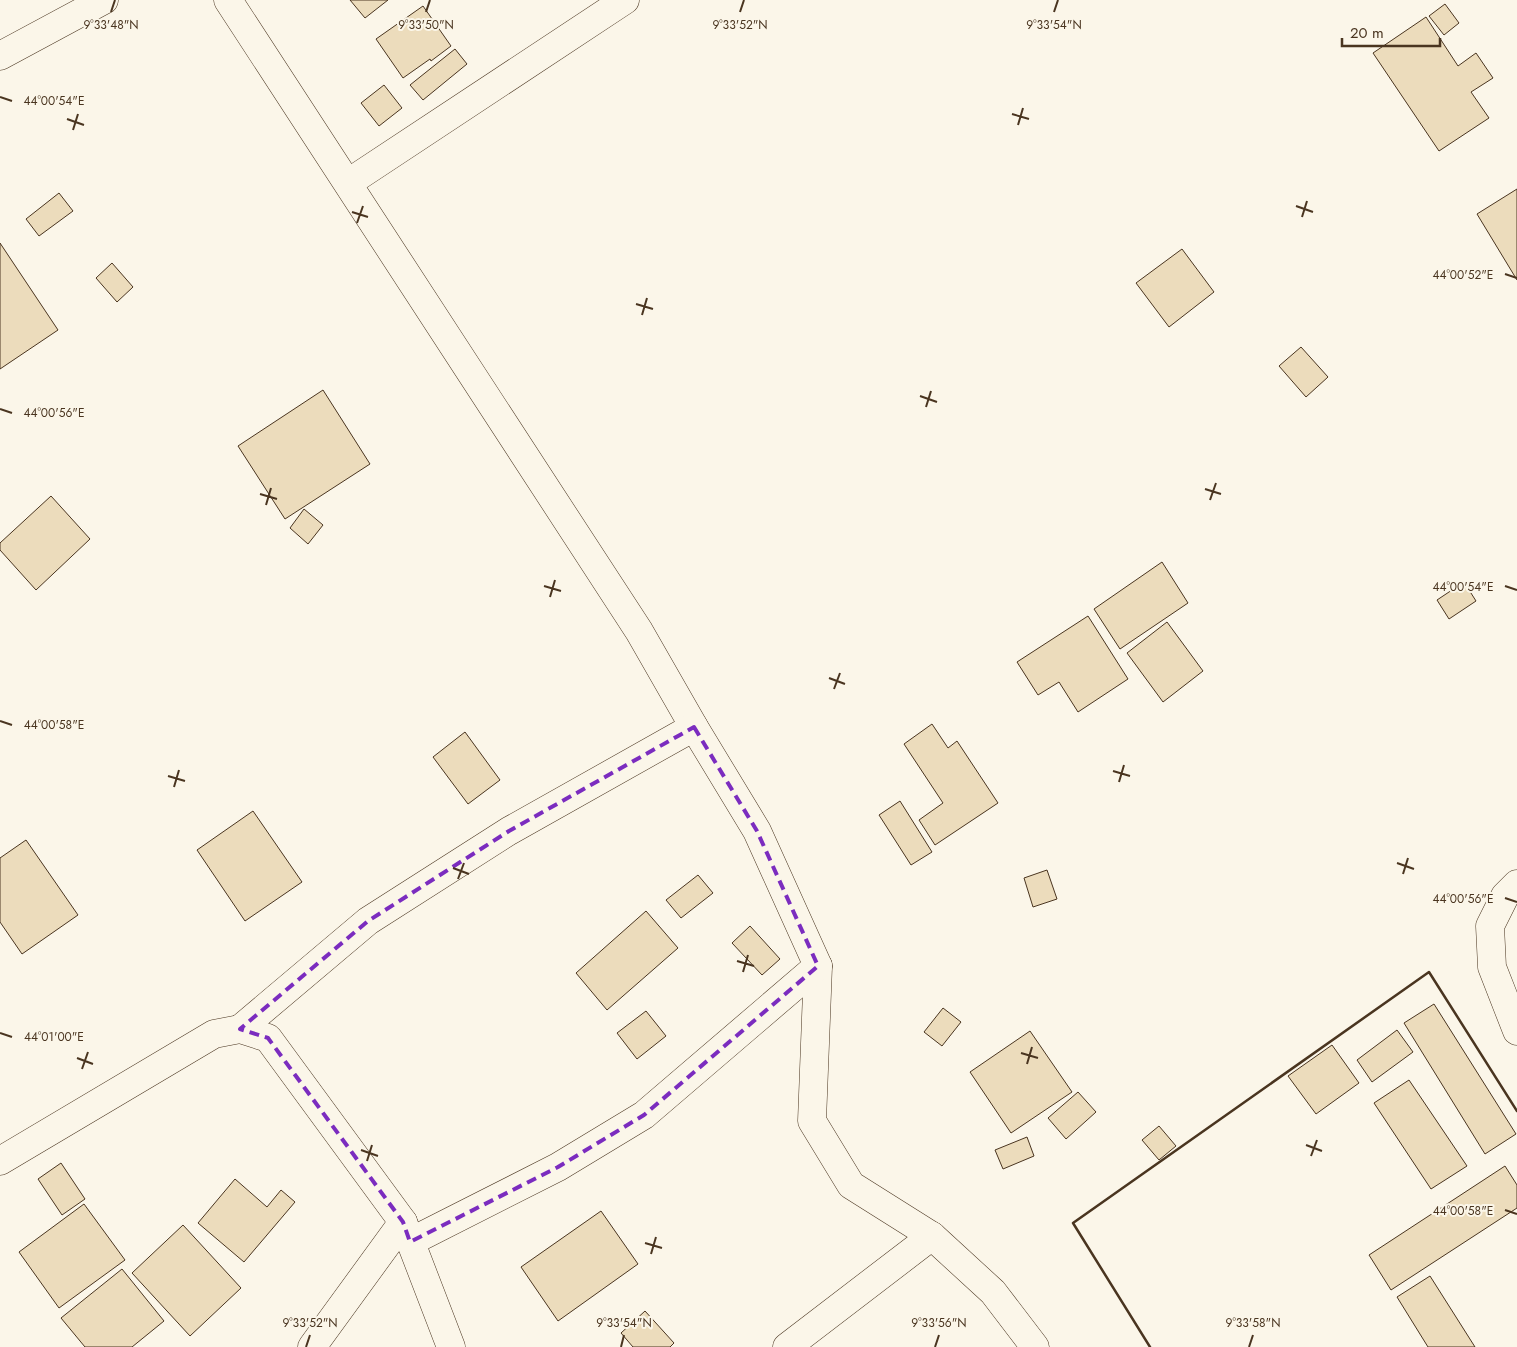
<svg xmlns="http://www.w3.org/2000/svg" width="1517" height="1347" font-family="Jost,sans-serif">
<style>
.building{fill:#ecdcbc;stroke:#4a3520}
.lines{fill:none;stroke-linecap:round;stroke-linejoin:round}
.minor-casing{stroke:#4a3520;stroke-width:29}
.minor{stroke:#fbf6e9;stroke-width:28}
.wall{stroke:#4a3520;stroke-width:2.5}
.marked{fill:none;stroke:#7b2cbf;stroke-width:4;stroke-dasharray:10 6;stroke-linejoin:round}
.ticks{fill:none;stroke:#4a3520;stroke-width:2}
.ticks-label{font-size:12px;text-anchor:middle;fill:#4a3520;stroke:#fbf6e9;stroke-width:4;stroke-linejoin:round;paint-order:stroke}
</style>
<rect width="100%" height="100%" fill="#fbf6e9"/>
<g class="building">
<path d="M350,0H388L365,18Z"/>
<path d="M1445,4L1459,23L1444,35L1429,16Z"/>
<path d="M423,6L451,46L431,61L430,59L403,78L376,39Z"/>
<path d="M1426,17L1458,66L1476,53L1493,78L1471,92L1489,118L1439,151L1373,53Z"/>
<path d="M455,49L467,64L423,100L410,85Z"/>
<path d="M384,85L402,108L379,126L361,103Z"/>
<path d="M1517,189V280L1477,214Z"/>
<path d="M59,193L73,211L39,236L26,219Z"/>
<path d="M0,243L58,330L0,369Z"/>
<path d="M1182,249L1214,292L1169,327L1136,283Z"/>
<path d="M112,263L133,287L117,302L96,278Z"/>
<path d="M1301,347L1328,377L1306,397L1279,366Z"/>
<path d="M323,390L370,464L285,519L238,446Z"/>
<path d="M51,496L90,539L36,590L0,550V543Z"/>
<path d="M304,509L323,525L308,544L290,528Z"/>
<path d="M1162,562L1188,603L1120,649L1094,609Z"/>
<path d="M1464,582L1476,601L1449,619L1437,600Z"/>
<path d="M1088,616L1128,679L1078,712L1059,682L1038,695L1017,662Z"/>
<path d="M1167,622L1203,671L1163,702L1127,653Z"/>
<path d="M932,724L948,748L957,741L998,803L935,845L919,820L943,803L904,744Z"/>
<path d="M465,732L500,780L468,804L433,757Z"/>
<path d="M900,801L932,852L911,865L879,815Z"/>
<path d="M253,811L302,882L245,921L197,850Z"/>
<path d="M26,840L78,915L22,954L0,922V858Z"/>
<path d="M1047,870L1057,899L1033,907L1024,878Z"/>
<path d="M698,875L713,893L681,918L666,900Z"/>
<path d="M646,911L678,948L607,1010L576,973Z"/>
<path d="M750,926L780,959L762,975L732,943Z"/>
<path d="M1434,1004L1516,1134L1485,1154L1404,1023Z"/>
<path d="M943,1008L961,1022L942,1046L924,1032Z"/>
<path d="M646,1011L666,1036L637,1059L617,1033Z"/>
<path d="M1397,1030L1413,1052L1372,1082L1357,1060Z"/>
<path d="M1030,1031L1072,1092L1011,1133L970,1072Z"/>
<path d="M1332,1045L1359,1083L1316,1114L1288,1076Z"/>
<path d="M1409,1080L1467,1166L1431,1189L1374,1103Z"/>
<path d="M1078,1092L1096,1112L1066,1139L1048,1118Z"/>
<path d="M1159,1126L1176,1146L1159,1160L1142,1140Z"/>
<path d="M1027,1137L1034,1156L1003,1169L995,1150Z"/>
<path d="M61,1163L85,1199L62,1215L38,1179Z"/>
<path d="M1505,1166L1517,1185V1208L1391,1290L1369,1255Z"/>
<path d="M235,1179L267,1207L281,1190L295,1202L244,1262L198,1223Z"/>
<path d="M84,1204L125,1260L59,1308L19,1252Z"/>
<path d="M601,1211L638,1264L558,1321L521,1267Z"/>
<path d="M183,1225L241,1288L190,1336L132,1273Z"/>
<path d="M122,1269L164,1321L132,1347H85L61,1318Z"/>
<path d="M1430,1276L1475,1347H1428L1397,1297Z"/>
<path d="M645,1311L674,1343L670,1347H633L621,1333Z"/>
</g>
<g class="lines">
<g class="minor-casing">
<g id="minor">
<path d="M228,0L639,631L694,727L757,831L818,966L812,1121L851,1185L932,1236L993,1292L1035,1347"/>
<path d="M0,56L104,0"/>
<path d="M348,183L625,0"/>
<path d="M1517,884L1505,896L1490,926L1492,967L1517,1031"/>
<path d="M240,1029L368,921L509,831L694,727"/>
<path d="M0,1161L214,1034L240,1029L268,1038L403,1222L451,1347"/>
<path d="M410,1242L558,1167L644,1115L818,966"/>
<path d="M312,1347L403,1222"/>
<path d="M787,1347L932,1236"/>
</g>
</g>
<use href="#minor" class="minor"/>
<path class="wall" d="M1150,1347L1073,1223L1429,972L1517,1111"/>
</g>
<path class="marked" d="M694,727L757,831L818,966L644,1115L558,1167L410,1242L403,1222L268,1038L240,1029L368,921L509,831Z"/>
<path class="ticks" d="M111,12L115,0M426,12L430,0M740,12L744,0M1054,12L1058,0M0,97L12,101M1012,114L1029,119M67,119L84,125M1018,125L1023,108M73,130L78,114M1296,206L1313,212M352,212L368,217M1302,217L1307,201M357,223L363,206M1505,274L1517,278M636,304L653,309M642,315L647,298M920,396L937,402M926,407L931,391M0,409L12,413M1205,489L1221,494M260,494L277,499M1210,500L1216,483M266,505L271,488M544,586L561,591M1505,586L1517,590M550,597L555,580M829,678L845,684M834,689L840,673M0,721L12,725M1113,771L1130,776M168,776L185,781M1119,782L1124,765M174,787L179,770M1397,863L1414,869M453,868L469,874M1403,874L1408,858M458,879L464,863M1505,898L1517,902M737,961L754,966M743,972L748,955M0,1033L12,1037M1021,1053L1038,1058M77,1058L93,1064M1027,1064L1032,1047M82,1069L88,1052M1306,1145L1322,1151M361,1150L378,1156M1311,1156L1317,1140M367,1161L372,1145M1505,1210L1517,1214M645,1243L662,1248M651,1254L656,1237M306,1347L310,1335M621,1347L624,1335M935,1347L939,1335M1249,1347L1253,1335"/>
<g class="ticks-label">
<text x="111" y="29">9°33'48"N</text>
<text x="426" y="29">9°33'50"N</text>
<text x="740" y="29">9°33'52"N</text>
<text x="1054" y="29">9°33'54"N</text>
<text x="54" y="105">44°00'54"E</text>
<text x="1463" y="279">44°00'52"E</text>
<text x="54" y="417">44°00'56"E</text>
<text x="1463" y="591">44°00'54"E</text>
<text x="54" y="729">44°00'58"E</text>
<text x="1463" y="903">44°00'56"E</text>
<text x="54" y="1041">44°01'00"E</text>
<text x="1463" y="1215">44°00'58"E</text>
<text x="310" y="1327">9°33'52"N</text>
<text x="624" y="1327">9°33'54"N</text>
<text x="939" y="1327">9°33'56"N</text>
<text x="1253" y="1327">9°33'58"N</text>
</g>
<path d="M1342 38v8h98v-8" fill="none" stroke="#4a3520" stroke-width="2.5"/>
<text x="1350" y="38" font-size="15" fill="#4a3520" stroke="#fbf6e9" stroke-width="4" paint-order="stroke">20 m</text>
</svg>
